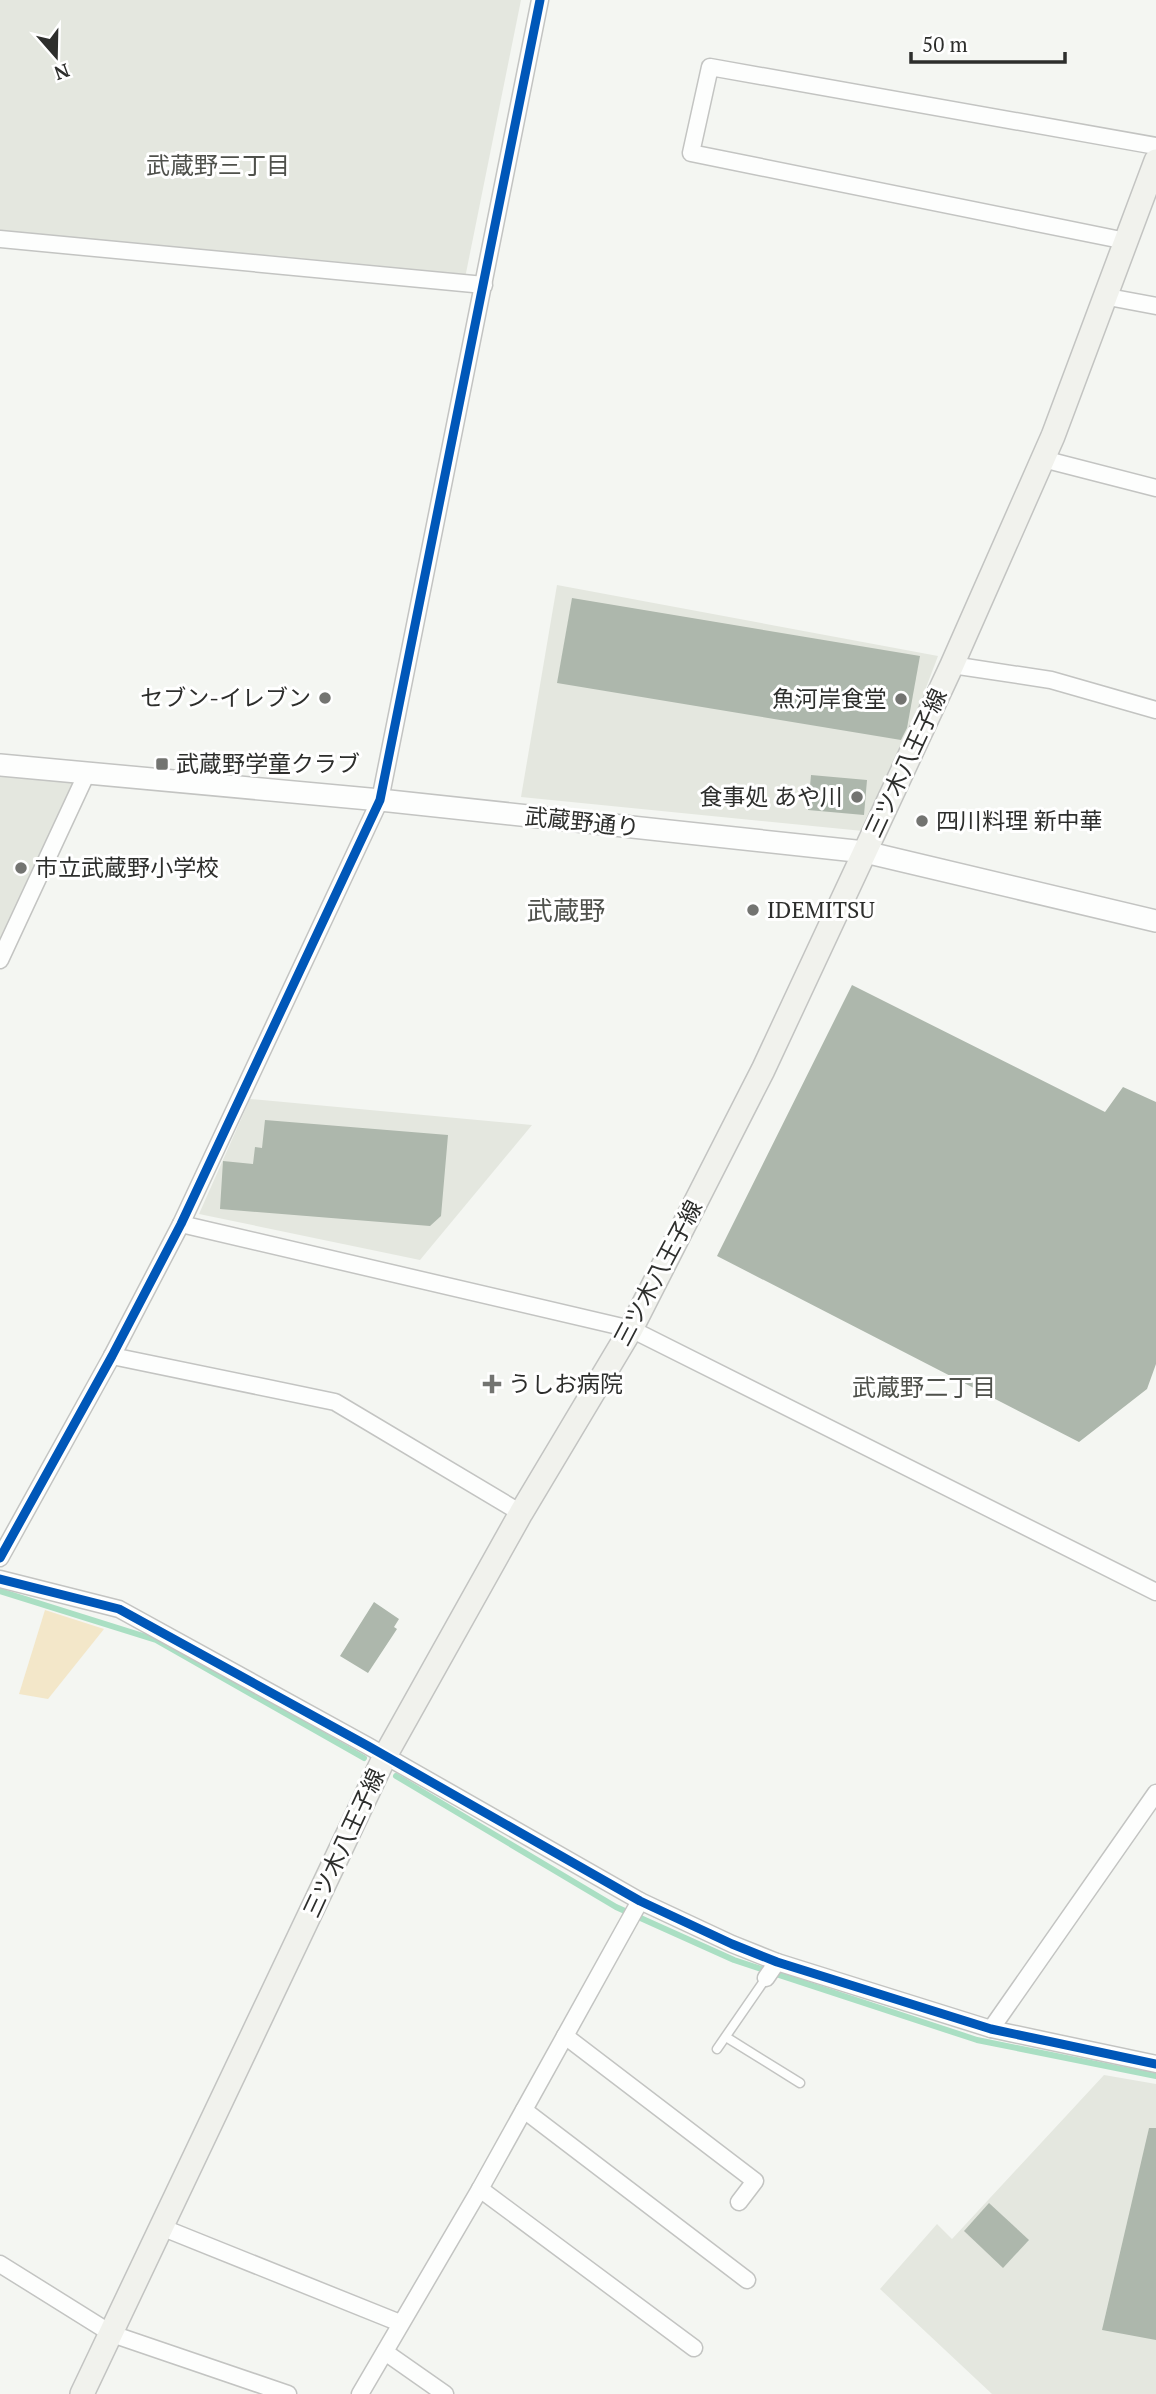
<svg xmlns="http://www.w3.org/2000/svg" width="1156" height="2394" font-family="'PT Serif','Noto Sans JP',serif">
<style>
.built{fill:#e4e7df}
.green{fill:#f3e7c9}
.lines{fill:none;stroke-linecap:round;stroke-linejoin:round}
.stream{stroke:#aadfc3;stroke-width:6}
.building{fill:#adb7ac}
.service-casing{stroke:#c3c4c2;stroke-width:11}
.minor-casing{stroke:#c3c4c2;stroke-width:19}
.tertiary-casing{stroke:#c3c4c2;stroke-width:24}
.secondary-casing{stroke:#c3c4c2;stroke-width:26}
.service{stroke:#fdfefd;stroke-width:8}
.minor{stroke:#fdfefd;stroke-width:16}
.tertiary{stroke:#fdfefd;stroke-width:21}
.secondary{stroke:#f1f2ed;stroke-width:23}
.cycleway-casing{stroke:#fff;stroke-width:13}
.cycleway{stroke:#0057b8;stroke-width:9}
.poi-dot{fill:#737471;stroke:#fff;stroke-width:2.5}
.labels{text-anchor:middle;stroke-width:6;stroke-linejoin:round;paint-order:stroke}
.poi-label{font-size:23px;fill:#2d2e2c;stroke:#fff;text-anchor:start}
.street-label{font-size:23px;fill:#2d2e2c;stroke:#fff}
.neighbourhood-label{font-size:24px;fill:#4f514c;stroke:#fff}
.quarter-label{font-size:26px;fill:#4f514c;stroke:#fff}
</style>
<rect width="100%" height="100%" fill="#f4f6f2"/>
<g class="built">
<path d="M0,0H521L464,283L0,237Z"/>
<path d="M557,585L938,656L907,738L863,831L521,797Z"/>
<path d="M0,765L86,775L0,960Z"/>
<path d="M250,1099L532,1125L420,1260L199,1214Z"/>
<path d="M1104,2075L1156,2084V2394H992L880,2289L937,2224L952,2239Z"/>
</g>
<path class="green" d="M45,1610L104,1629L48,1699L19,1694Z"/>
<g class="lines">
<g class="stream">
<path d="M0,1591L156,1640L364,1758"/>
<path d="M396,1776L616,1907L734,1960L977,2040L1156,2076"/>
</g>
</g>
<g class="building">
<path d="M572,598L920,656L907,728L901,740L557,683Z"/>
<path d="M811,775L867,780L864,815L808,810Z"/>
<path d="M852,985L1105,1112L1123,1087L1156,1102V1364L1147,1389L1079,1442L717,1256Z"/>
<path d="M265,1120L448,1135L441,1216L430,1226L220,1209L223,1161L253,1164L255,1147L262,1148Z"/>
<path d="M374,1602L399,1619L394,1627L397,1629L368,1673L340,1656Z"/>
<path d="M1149,2128H1156V2340L1102,2330Z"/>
<path d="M989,2203L1029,2240L1003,2268L964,2231Z"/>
</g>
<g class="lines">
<g class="service-casing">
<g id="service">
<path d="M726,2037L800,2083"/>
<path d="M717,2049L766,1978"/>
</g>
</g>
<g class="minor-casing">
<g id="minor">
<path d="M0,239L484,285"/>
<path d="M1126,241L691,153L710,67L1156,146"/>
<path d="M1103,296L1156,306"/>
<path d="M1043,459L1156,488"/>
<path d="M952,665L1051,680L1156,710"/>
<path d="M0,960L86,775"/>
<path d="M181,1224L631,1329L1156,1592"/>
<path d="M112,1356L335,1402L521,1513"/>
<path d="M0,1558L112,1356L181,1224L380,800L540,0"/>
<path d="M0,1579L119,1609L368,1746L640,1901L732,1944L777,1962L991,2029L1156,2064"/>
<path d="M766,1978L777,1962"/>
<path d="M991,2029L1156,1793"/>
<path d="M565,2036L755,2181L739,2202"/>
<path d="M524,2110L747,2280"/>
<path d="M480,2189L694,2348"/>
<path d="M161,2227L400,2323"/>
<path d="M0,2264L112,2334L288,2394"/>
<path d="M385,2352L445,2394"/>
<path d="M360,2394L480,2189L640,1901"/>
</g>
</g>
<g class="tertiary-casing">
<path id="tertiary" d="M0,765L380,800L865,852L1156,921"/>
</g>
<g class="secondary-casing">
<path id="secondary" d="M82,2394L385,1756L521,1513L631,1329L763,1070L952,665L1053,436L1156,161"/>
</g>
<use href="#service" class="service"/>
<use href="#minor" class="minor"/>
<use href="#tertiary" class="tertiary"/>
<use href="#secondary" class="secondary"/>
<g class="cycleway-casing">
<g id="cycleway">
<path d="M0,1558L112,1356L181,1224L380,800L540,0"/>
<path d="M0,1579L119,1609L368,1746L640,1901L732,1944L777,1962L991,2029L1156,2064"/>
</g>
</g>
<use href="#cycleway" class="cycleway"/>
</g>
<g class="poi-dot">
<circle cx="325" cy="698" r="7"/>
<circle cx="901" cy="699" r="7"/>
<rect x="155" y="757" width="14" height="14" rx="3.5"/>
<circle cx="857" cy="797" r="7"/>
<circle cx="922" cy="821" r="7"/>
<circle cx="21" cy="868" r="7"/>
<circle cx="753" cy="910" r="7"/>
<path d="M488.5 1373.5h7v7h7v7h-7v7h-7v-7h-7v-7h7z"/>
</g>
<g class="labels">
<g class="poi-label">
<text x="311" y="706" text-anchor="end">セブン-イレブン</text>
<text x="887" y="707" text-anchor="end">魚河岸食堂</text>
<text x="176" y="772">武蔵野学童クラブ</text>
<text x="843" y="805" text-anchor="end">食事処 あや川</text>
<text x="936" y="829">四川料理 新中華</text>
<text x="35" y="876">市立武蔵野小学校</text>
<text x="767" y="918">IDEMITSU</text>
<text x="508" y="1392">うしお病院</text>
</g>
<g class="street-label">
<text transform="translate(906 763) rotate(-65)" y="8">三ツ木八王子線</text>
<text transform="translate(582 822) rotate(6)" y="8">武蔵野通り</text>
<text transform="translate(658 1273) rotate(-62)" y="8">三ツ木八王子線</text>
<text transform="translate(344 1843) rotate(-65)" y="8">三ツ木八王子線</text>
</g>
<g class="neighbourhood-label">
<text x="218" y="174">武蔵野三丁目</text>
<text x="924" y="1396">武蔵野二丁目</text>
</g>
<g class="quarter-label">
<text x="566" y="920">武蔵野</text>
</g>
</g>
<g transform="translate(56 56) rotate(160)" stroke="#ffffff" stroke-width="5" paint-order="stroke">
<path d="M0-5L12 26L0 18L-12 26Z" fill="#2d2e2c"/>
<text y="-10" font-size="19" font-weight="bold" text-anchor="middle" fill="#2d2e2c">N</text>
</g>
<path d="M911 52v10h154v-10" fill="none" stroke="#2d2e2c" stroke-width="3.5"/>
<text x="922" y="52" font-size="21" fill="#2d2e2c" stroke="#ffffff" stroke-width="5" paint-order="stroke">50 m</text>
</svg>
